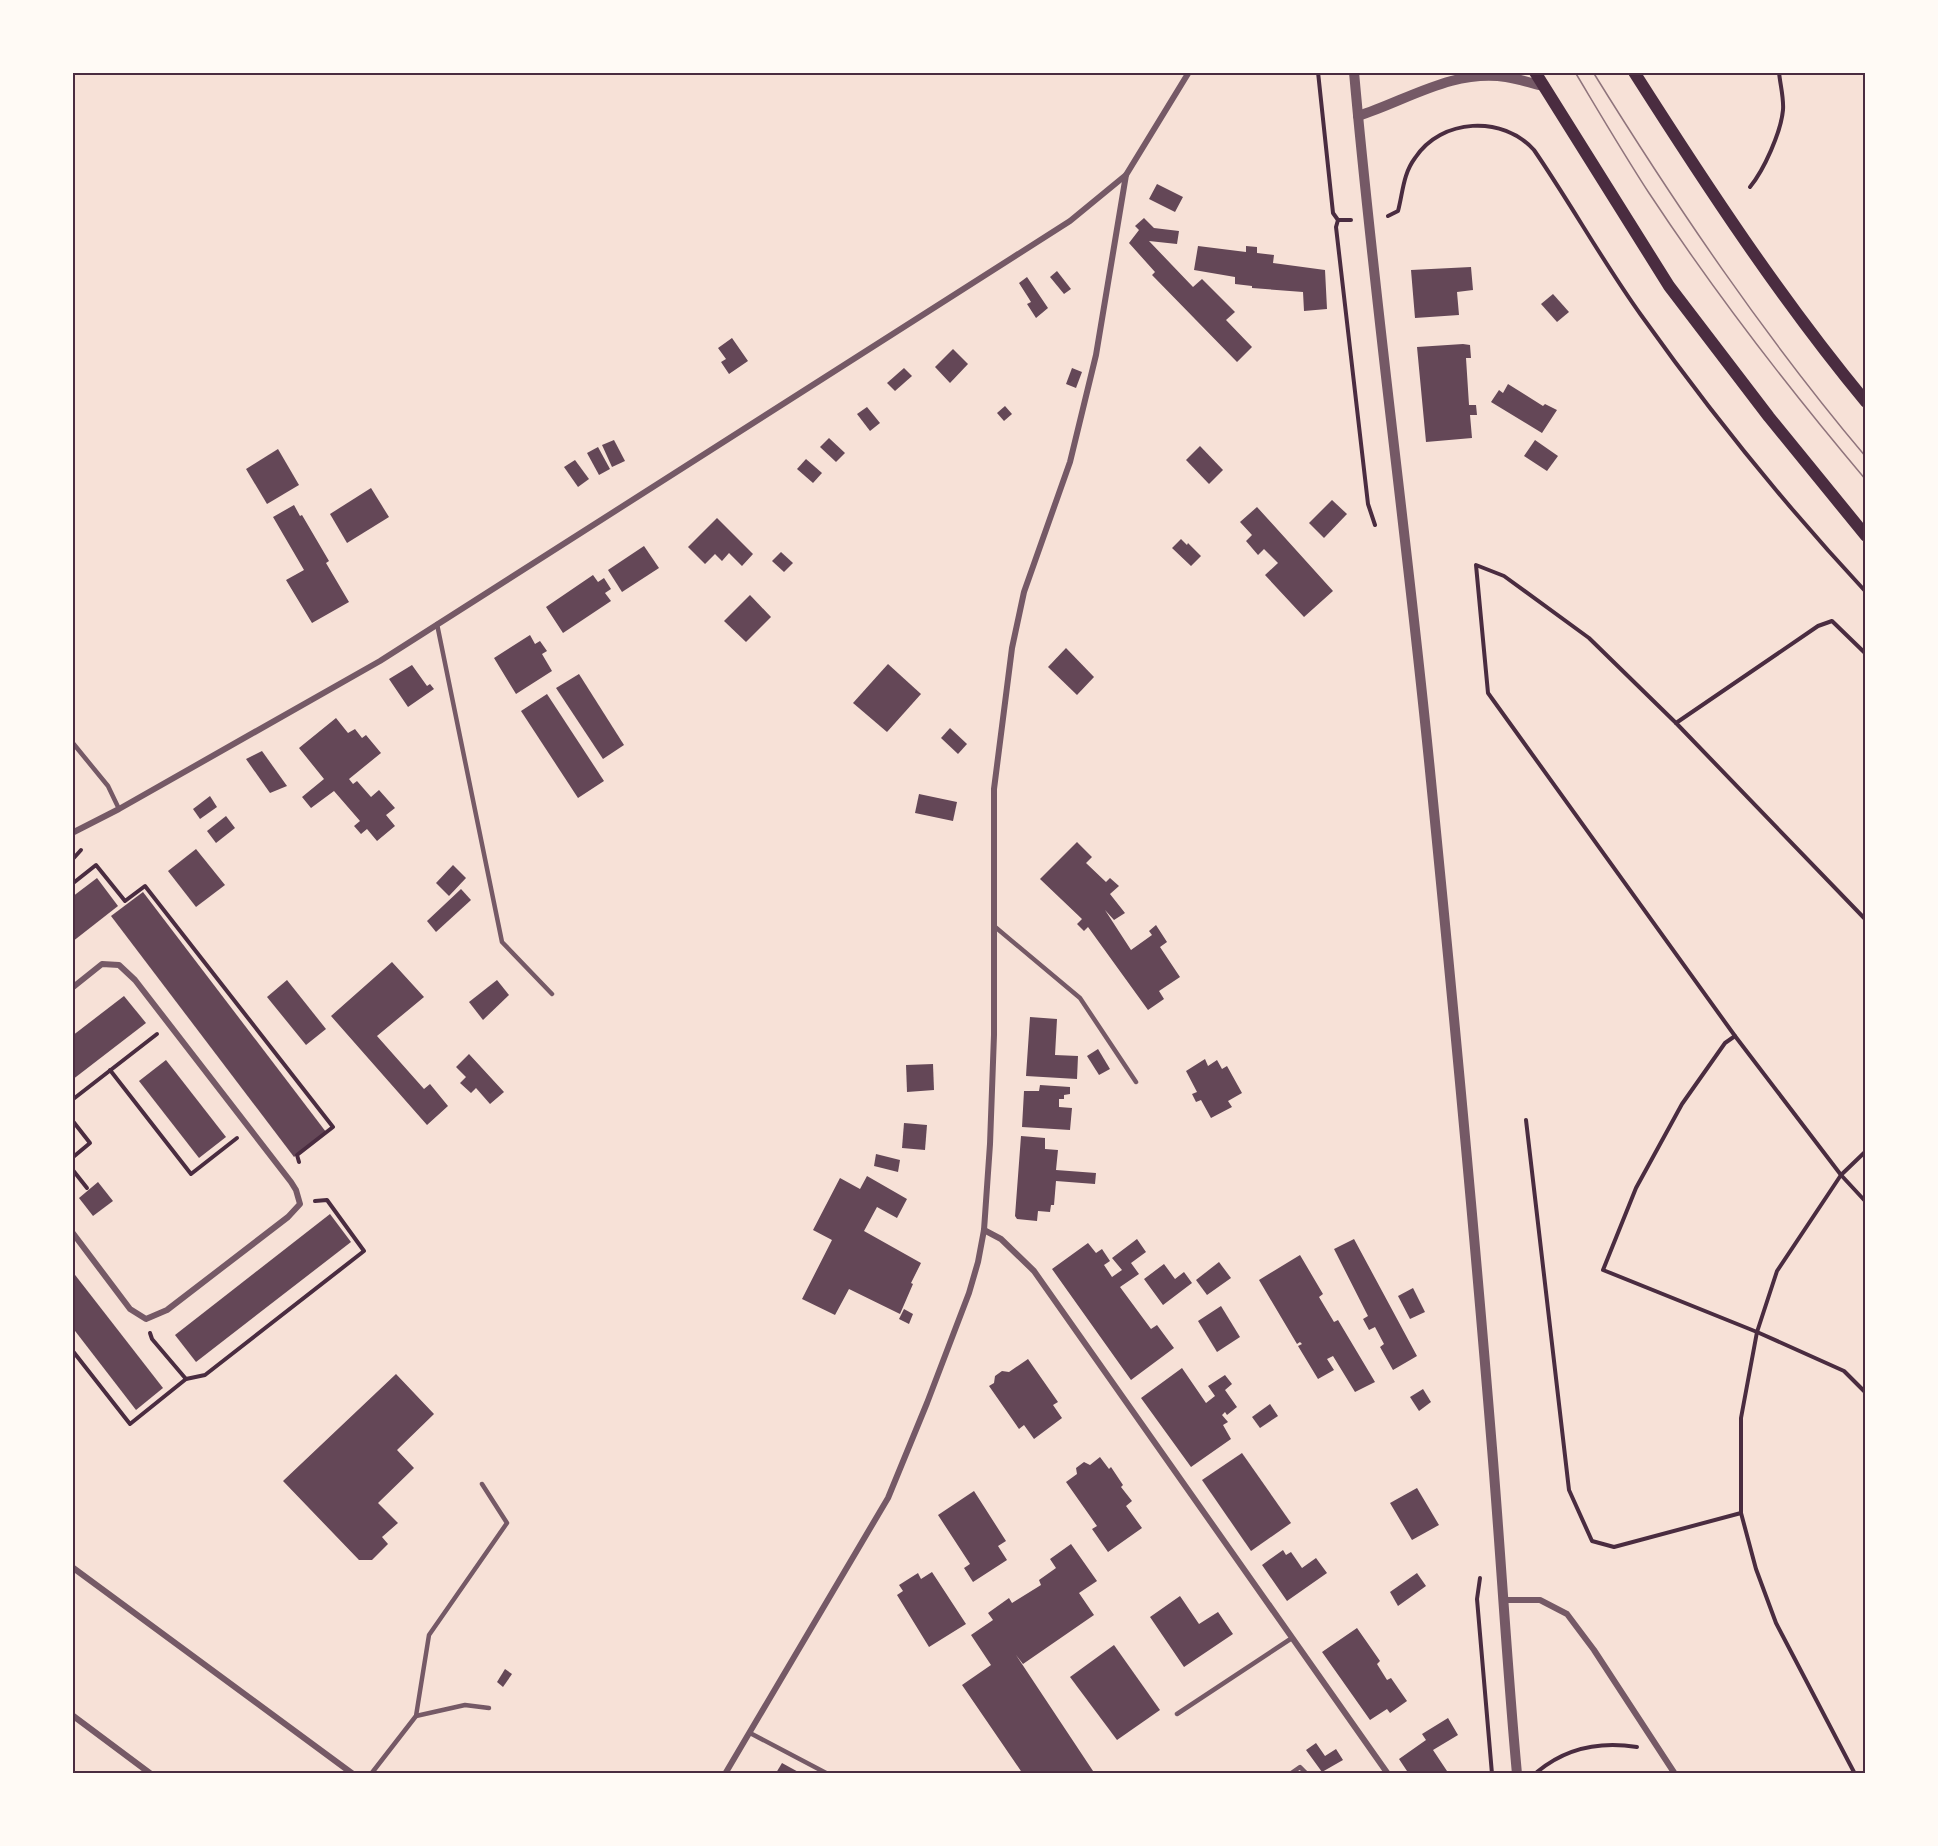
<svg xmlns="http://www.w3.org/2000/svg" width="1938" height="1846" font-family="Ubuntu,sans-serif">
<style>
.building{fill:#644757}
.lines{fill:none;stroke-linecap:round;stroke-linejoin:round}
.path{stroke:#4a2c40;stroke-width:4}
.service{stroke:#755966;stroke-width:4.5}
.minor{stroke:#755966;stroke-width:6}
.tertiary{stroke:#755966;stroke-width:10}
.secondary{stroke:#4a2c40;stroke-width:12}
.tram{stroke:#8f747c;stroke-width:1.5}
.neatline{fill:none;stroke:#4a2c40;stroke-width:2}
</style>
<rect width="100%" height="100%" fill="#f7e1d7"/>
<g class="building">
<path d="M1157,184L1183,197L1175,212L1149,199Z"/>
<path d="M1144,218L1154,228L1179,231L1177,244L1149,241L1193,287L1202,279L1235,312L1226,320L1252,347L1237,362L1152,275L1155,272L1129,243L1139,230L1135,226Z"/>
<path d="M1198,246L1246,252V246L1257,247V253L1274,255L1273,263L1325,270L1327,309L1304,311L1303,292L1252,288V286L1235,284V277L1194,270Z"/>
<path d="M1471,267L1473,290L1457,292L1459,315L1415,318L1411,270Z"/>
<path d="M1057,271L1071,289L1064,294L1050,277Z"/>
<path d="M1027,277L1048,308L1036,318L1027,304L1031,302L1019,283Z"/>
<path d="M1553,294L1569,312L1557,322L1541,304Z"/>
<path d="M732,338L748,361L729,374L721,362L726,359L718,348Z"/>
<path d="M1463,344L1470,345L1471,358H1466L1469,405H1476L1477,415H1470L1472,438L1426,442L1417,347Z"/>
<path d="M953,349L968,364L950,383L935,367Z"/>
<path d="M904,368L912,376L895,391L887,383Z"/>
<path d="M1072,368L1082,372L1076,388L1066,384Z"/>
<path d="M1508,384L1543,406L1545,404L1557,410L1542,433L1491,402L1499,390L1503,393Z"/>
<path d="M1005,406L1012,414L1004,421L997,413Z"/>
<path d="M867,407L880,423L870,431L857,414Z"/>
<path d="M829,438L845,453L836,462L820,447Z"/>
<path d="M614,440L625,461L612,467L602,445Z"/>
<path d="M1535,440L1558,456L1547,471L1524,456Z"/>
<path d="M1200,446L1223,470L1209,484L1186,460Z"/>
<path d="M598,447L610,469L599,475L587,453Z"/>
<path d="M278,449L299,485L267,504L246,469Z"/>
<path d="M806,459L822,473L813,483L797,469Z"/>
<path d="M575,460L589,479L578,487L564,467Z"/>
<path d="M371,488L389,517L347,543L330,514Z"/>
<path d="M1332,500L1347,514L1324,538L1309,523Z"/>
<path d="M294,505L300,516L302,515L329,561L326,563L349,602L312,623L286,580L304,570L273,517Z"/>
<path d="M1257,507L1333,591L1304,617L1265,575L1278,563L1264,549L1258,555L1246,541L1252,535L1240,522Z"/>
<path d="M717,518L753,554L742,566L729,553L722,561L715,554L705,564L688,547Z"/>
<path d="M1181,539L1187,545L1188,543L1201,556L1191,566L1172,548Z"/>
<path d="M644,546L659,568L622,592L608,570Z"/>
<path d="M781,552L793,563L784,572L772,561Z"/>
<path d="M593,575L598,582L604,578L611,589L605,593L611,601L563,633L546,607Z"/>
<path d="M750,595L771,617L746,642L724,621Z"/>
<path d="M530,635L535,644L540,641L547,651L542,654L552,671L516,694L494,658Z"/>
<path d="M1066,648L1094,677L1077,695L1048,667Z"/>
<path d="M888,664L921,694L887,732L853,703Z"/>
<path d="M412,665L427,686L430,684L434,689L408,707L389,679Z"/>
<path d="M579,674L624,745L603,759L556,688Z"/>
<path d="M547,694L604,781L578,798L521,711Z"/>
<path d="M336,718L348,733L355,729L362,738L366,735L381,753L349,779L353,784L357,781L371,797L379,790L395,808L386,815L395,826L377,841L367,829L361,834L354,826L360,821L334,791L311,808L302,797L324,779L299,748Z"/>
<path d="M950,728L967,744L958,754L941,738Z"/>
<path d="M262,751L287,786L270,793L246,759Z"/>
<path d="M919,794L957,802L953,821L915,813Z"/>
<path d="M210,796L217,807L200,819L193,809Z"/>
<path d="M226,816L235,828L216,843L207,831Z"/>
<path d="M1077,842L1092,857L1086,863L1106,882L1110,878L1119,886L1110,894L1125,913L1114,920L1105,910L1131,950L1152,935L1149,931L1156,925L1167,942L1160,947L1180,977L1159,991L1164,999L1148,1010L1088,927L1084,931L1077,924L1082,919L1040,879Z"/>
<path d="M196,849L225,885L196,907L168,871Z"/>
<path d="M453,865L466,878L449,896L436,883Z"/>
<path d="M97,878L118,906L72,942V897Z"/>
<path d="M461,889L471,900L436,932L427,921Z"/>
<path d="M143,892L326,1132L294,1157L111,916Z"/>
<path d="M392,962L424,997L377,1036L424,1089L430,1084L448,1106L427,1125L331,1016Z"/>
<path d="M287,980L326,1029L306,1045L267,997Z"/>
<path d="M497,980L509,995L483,1020L469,1002Z"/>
<path d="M124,996L146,1023L72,1080V1036Z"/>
<path d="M1030,1017L1057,1019L1055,1055L1078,1056L1077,1079L1026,1076Z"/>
<path d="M1098,1049L1110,1069L1099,1075L1087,1056Z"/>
<path d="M469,1054L504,1092L490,1104L476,1088L471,1093L460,1083L466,1077L456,1067Z"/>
<path d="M1205,1059L1208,1066L1217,1060L1222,1069L1227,1066L1242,1093L1228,1101L1232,1107L1211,1118L1201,1100L1196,1102L1192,1094L1197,1092L1186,1071Z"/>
<path d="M166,1060L226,1137L199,1158L139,1081Z"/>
<path d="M933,1064L934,1090L907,1092L906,1065Z"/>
<path d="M1040,1085L1070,1087V1094L1064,1095V1099H1059V1107L1072,1108L1070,1130L1022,1127L1024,1091H1039Z"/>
<path d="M904,1123L927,1125L925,1150L902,1148Z"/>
<path d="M1021,1136L1045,1138V1149L1058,1150L1056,1170L1096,1173L1095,1184L1056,1181L1054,1205H1051L1050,1212L1038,1211L1037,1221L1017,1219L1015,1216Z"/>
<path d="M876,1154L900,1160L898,1172L874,1166Z"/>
<path d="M867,1176L907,1199L897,1218L877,1207L864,1231L921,1263L911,1283L913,1284L900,1314L849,1289L835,1315L802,1299L832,1240L813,1230L840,1178L860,1189Z"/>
<path d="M98,1182L113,1201L93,1216L79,1198Z"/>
<path d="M330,1214L351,1242L196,1362L175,1335Z"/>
<path d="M1137,1239L1146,1252L1131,1263L1139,1274L1120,1287L1151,1329L1157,1325L1174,1348L1131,1380L1052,1269L1088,1243L1096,1253L1102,1249L1110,1261L1104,1265L1112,1277L1122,1270L1112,1258Z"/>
<path d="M1354,1239L1417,1356L1393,1370L1380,1347L1384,1344L1375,1327L1369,1330L1363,1319L1368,1316L1334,1249Z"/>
<path d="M1300,1255L1323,1294L1319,1297L1334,1322L1338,1320L1375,1382L1355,1392L1333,1356L1327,1359L1334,1370L1318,1379L1298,1346L1302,1344L1300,1342L1297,1344L1259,1280Z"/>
<path d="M1219,1262L1231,1278L1207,1295L1196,1280Z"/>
<path d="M1164,1264L1175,1279L1184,1272L1192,1283L1163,1305L1144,1279Z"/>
<path d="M72,1271L163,1388L136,1410L72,1327Z"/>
<path d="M1413,1288L1425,1312L1410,1319L1398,1296Z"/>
<path d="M1221,1306L1240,1337L1217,1352L1198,1321Z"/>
<path d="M904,1309L913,1314L909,1324L899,1319Z"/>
<path d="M1028,1359L1058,1402L1053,1405L1062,1418L1034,1439L1024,1425L1019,1429L989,1386L994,1383L995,1376L1002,1371L1009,1372Z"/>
<path d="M1182,1368L1206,1403L1215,1396L1208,1386L1225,1375L1232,1384L1225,1390L1237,1407L1227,1415L1225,1412L1222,1415L1228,1422L1223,1425L1231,1439L1191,1467L1141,1398Z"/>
<path d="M396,1374L434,1414L397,1450L414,1468L378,1503L398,1523L382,1537L388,1544L372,1560H359L283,1481Z"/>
<path d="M1423,1389L1431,1402L1419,1411L1410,1397Z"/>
<path d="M1270,1404L1278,1416L1260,1428L1252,1417Z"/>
<path d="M1242,1453L1291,1523L1251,1551L1202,1480Z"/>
<path d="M1100,1457L1109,1469L1111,1467L1123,1485L1121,1487L1132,1501L1126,1506L1142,1528L1108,1552L1092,1529L1097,1526L1066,1482L1077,1474L1076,1468L1084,1462L1090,1465Z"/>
<path d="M1417,1488L1439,1525L1412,1540L1390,1503Z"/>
<path d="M974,1491L1006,1541L998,1546L1007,1560L973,1582L964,1568L970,1564L938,1515Z"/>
<path d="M1071,1544L1097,1581L1079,1593L1094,1615L1023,1664L1016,1655L1095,1774H1023L962,1685L991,1665L971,1635L993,1620L988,1613L1009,1598L1012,1603L1041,1585L1039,1580L1056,1568L1050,1559Z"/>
<path d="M1283,1550L1286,1555L1291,1552L1302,1568L1316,1558L1327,1573L1287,1601L1262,1565Z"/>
<path d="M932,1572L966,1624L929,1647L897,1595L903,1591L899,1585L918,1573L921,1579Z"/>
<path d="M1417,1573L1426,1586L1398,1606L1390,1592Z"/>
<path d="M1180,1596L1199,1624L1218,1612L1233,1634L1184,1667L1150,1617Z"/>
<path d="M1357,1628L1380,1661L1377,1664L1387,1680L1391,1678L1407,1701L1390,1713L1387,1709L1370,1720L1322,1652Z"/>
<path d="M1114,1645L1160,1710L1117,1740L1070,1677Z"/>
<path d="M505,1669L512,1674L503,1687L497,1682Z"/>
<path d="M1448,1718L1458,1735L1433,1750L1449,1774H1409L1399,1759L1426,1740L1422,1734Z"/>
<path d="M1316,1743L1325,1756L1336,1749L1343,1760L1322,1772L1306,1750Z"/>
<path d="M782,1763L802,1774L776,1773Z"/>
</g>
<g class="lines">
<g class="path">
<path d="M1318,72L1333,213L1338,220H1351"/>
<path d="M1750,187C1764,170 1781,132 1783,110C1784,98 1780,84 1779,72"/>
<path d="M1388,216L1398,211C1403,192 1403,174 1415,158C1441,118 1503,115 1534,150C1571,204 1603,262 1641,315C1710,412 1785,505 1866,592"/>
<path d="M1338,220L1336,227L1368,504L1375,525"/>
<path d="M1676,723L1818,626L1832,621L1866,654"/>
<path d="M72,860L81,850"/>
<path d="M72,884L96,865L125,901L145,886L333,1127L297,1155L299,1162"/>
<path d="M1866,920L1676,723L1589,638L1504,576L1476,565L1488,693L1735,1036L1841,1175L1866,1202"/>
<path d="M1735,1036L1725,1043L1682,1104L1636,1188L1603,1270L1757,1332L1844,1371L1866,1393"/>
<path d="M110,1070L191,1174L237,1138"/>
<path d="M72,1100L157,1034"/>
<path d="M72,1120L90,1143L72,1158"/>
<path d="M1526,1120L1569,1490L1592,1541L1614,1547L1741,1513"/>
<path d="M72,1169L87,1188"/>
<path d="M72,1350L130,1424L186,1379L152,1339L150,1333"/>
<path d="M186,1379L205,1375L364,1251L327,1200L315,1201"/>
<path d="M1480,1578L1477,1599L1492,1774"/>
<path d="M1537,1772C1567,1747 1600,1741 1637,1747"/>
<path d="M1855,1774L1776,1623L1756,1569L1741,1513V1418L1757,1332L1777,1271L1841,1175L1866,1151"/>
</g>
<g class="service">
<path d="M437,624L502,942L552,994"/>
<path d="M72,742L108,786L119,809"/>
<path d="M994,926L1080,998L1136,1082"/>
<path d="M1177,1714L1292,1638"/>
<path d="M416,1716L465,1705L489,1708"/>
<path d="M750,1733L828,1774"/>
<path d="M371,1774L416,1716L429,1635L507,1523L482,1484"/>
<path d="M1290,1774L1300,1767L1307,1774"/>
</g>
<g class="minor">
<path d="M72,833L119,809L380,661L1070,221L1126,175L1189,72"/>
<path d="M72,988L102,964L119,965L135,980L291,1182L296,1190L300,1204L288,1217L167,1310L146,1319L130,1309L72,1232"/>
<path d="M984,1230L1001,1239L1034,1271L1388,1774"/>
<path d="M72,1567L353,1774"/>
<path d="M1503,1600H1540L1567,1614L1594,1650L1675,1774"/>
<path d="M72,1715L151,1774"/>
<path d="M725,1774L888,1498L927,1403L969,1293L978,1262L984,1230L990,1144L994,1035V789L1012,648L1024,592L1070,462L1096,355L1126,175"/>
</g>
<g class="tertiary">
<path d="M1354,72C1375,309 1408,544 1431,781C1453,1003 1474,1226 1492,1448C1501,1557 1507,1666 1517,1774"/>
<path d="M1358,116C1406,101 1452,69 1506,77C1518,79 1531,83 1543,86"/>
</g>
<g class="secondary">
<path d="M1535,72L1669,286L1769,417L1866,536"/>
<path d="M1634,72C1706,185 1780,298 1866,402"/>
</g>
<g class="tram">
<path d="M1575,72C1599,112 1623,153 1649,193C1715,293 1789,389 1866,480"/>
<path d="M1593,72C1676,206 1764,336 1866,457"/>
</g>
</g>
<rect width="1938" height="1846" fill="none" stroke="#fffaf5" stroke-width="147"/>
<rect x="74" y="74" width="1790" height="1698" class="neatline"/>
</svg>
